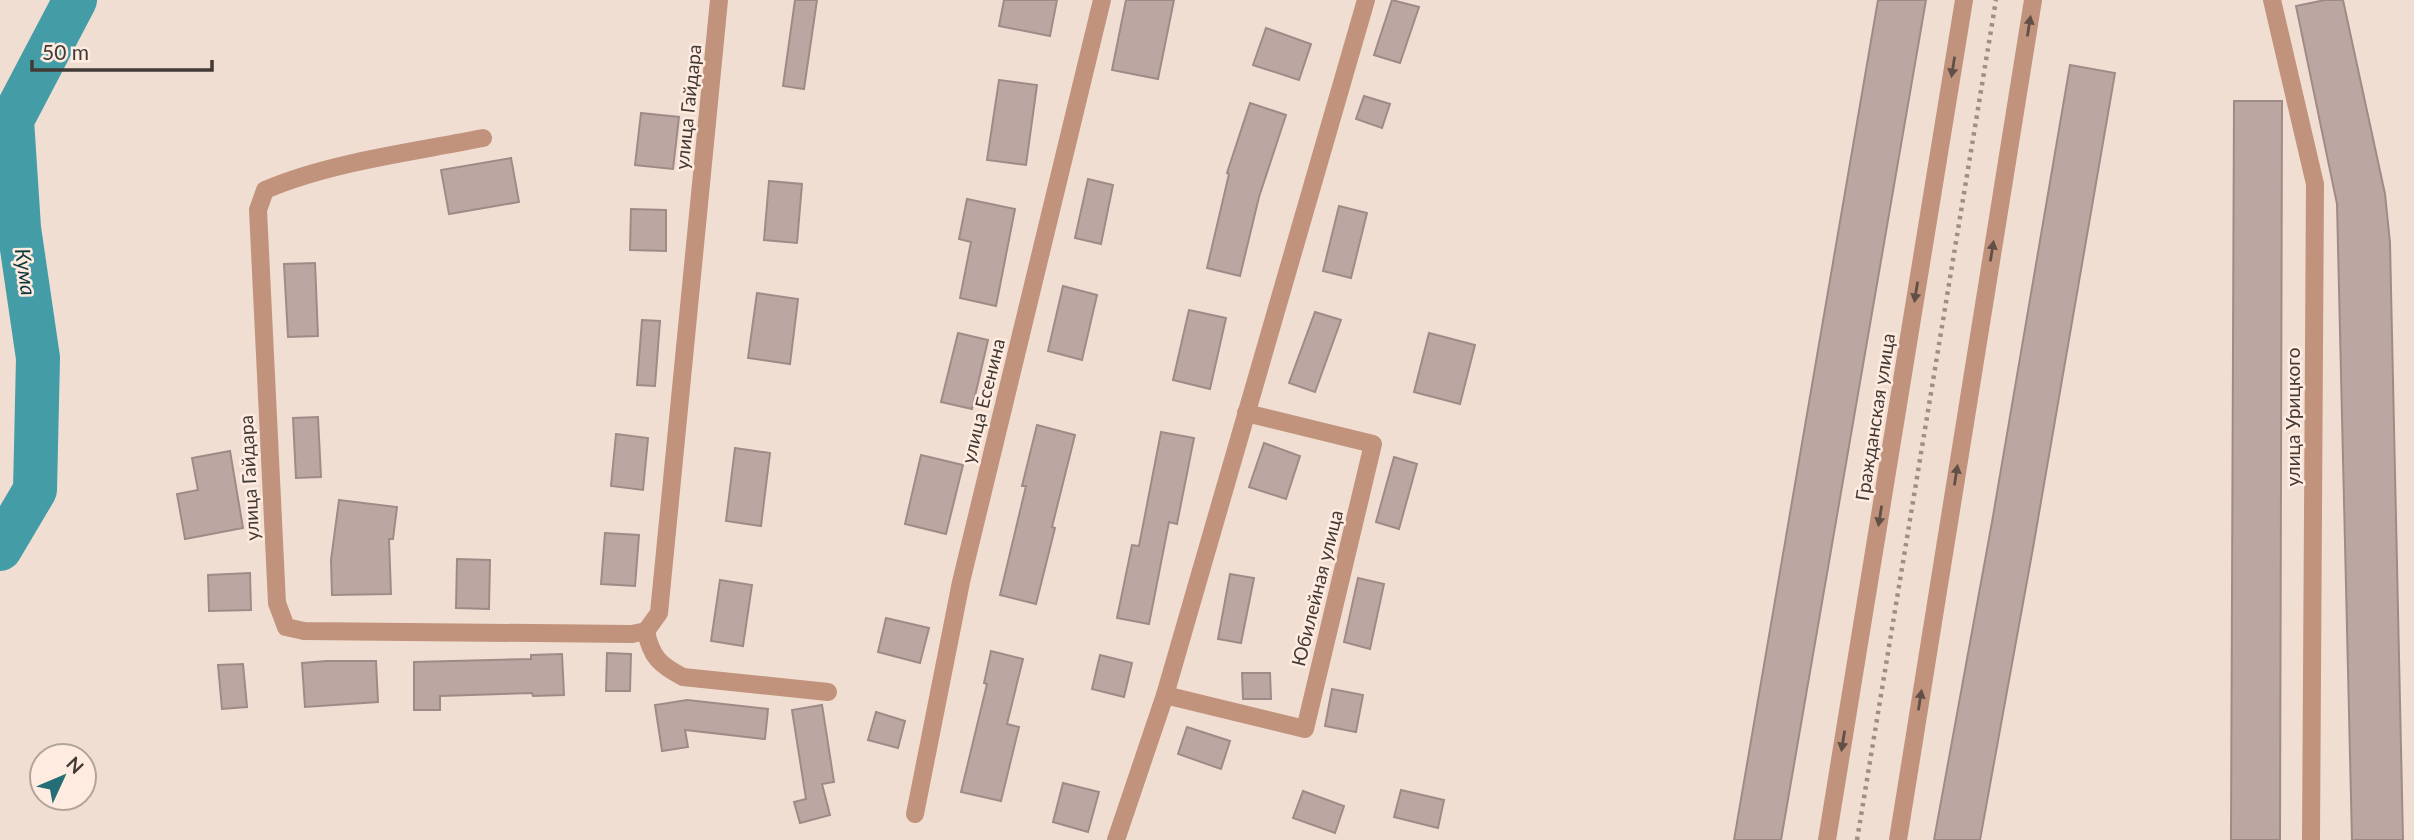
<svg xmlns="http://www.w3.org/2000/svg" width="2414" height="840" font-family="Lato,sans-serif">
<style>
.lines{fill:none;stroke-linecap:round;stroke-linejoin:round}
.river{stroke:#439ca6;stroke-width:44}
.building{fill:#bca6a2;stroke:#a08a87;stroke-width:2}
.path{stroke:#9c8f86;stroke-width:4.5;stroke-dasharray:3.5 5;stroke-linecap:butt}
.minor{stroke:#c1937c;stroke-width:18}
.oneway{fill:#615047}
.labels{text-anchor:middle;stroke-width:5;stroke-linejoin:round;paint-order:stroke}
.street-label{font-size:19px;fill:#413a35;stroke:#ffebdf}
.water-label{font-size:21px;font-style:italic;fill:#0c373b;stroke:#ffebdf}
</style>
<rect width="100%" height="100%" fill="#f1ded2"/>
<g class="lines">
<path class="river" d="M0,549L35,490L38,358L19,228L12,120L75,0"/>
</g>
<g class="building">
<path d="M795,0H817L804,89L783,86Z"/>
<path d="M1004,0H1057L1050,36L999,26Z"/>
<path d="M1126,0H1174L1158,79L1112,70Z"/>
<path d="M1392,0L1419,7L1400,63L1374,55Z"/>
<path d="M1878,0H1926L1781,840H1734Z"/>
<path d="M2325,0H2343L2385,194L2390,243L2403,840H2352L2337,204L2296,6Z"/>
<path d="M1266,28L1311,44L1299,80L1253,65Z"/>
<path d="M2070,65L2115,73L2033,548L1980,840H1934L1992,522Z"/>
<path d="M999,80L1037,85L1026,165L987,160Z"/>
<path d="M1364,96L1390,104L1382,128L1356,119Z"/>
<path d="M2234,101H2282L2280,840H2231Z"/>
<path d="M1250,103L1286,115L1259,197L1240,276L1207,268L1229,174L1227,173Z"/>
<path d="M641,113L679,117L673,169L635,165Z"/>
<path d="M511,158L519,202L449,214L441,170Z"/>
<path d="M1088,179L1113,185L1101,244L1075,238Z"/>
<path d="M769,181L802,184L797,243L764,240Z"/>
<path d="M967,199L1015,209L996,306L960,298L971,242L959,239Z"/>
<path d="M1339,206L1367,213L1351,278L1323,271Z"/>
<path d="M631,209L666,210V251L630,250Z"/>
<path d="M315,263L318,336L288,337L284,264Z"/>
<path d="M1063,286L1097,295L1082,360L1048,351Z"/>
<path d="M757,293L798,299L790,364L748,358Z"/>
<path d="M1189,310L1226,318L1210,389L1173,380Z"/>
<path d="M1315,312L1341,320L1315,392L1289,383Z"/>
<path d="M642,320L660,321L655,386L637,385Z"/>
<path d="M958,333L988,340L972,409L941,402Z"/>
<path d="M1429,333L1475,345L1460,404L1414,392Z"/>
<path d="M318,417L321,477L296,478L293,418Z"/>
<path d="M1037,425L1075,435L1052,527L1055,528L1036,604L1000,595L1026,486H1022Z"/>
<path d="M1161,432L1194,438L1177,524L1169,522L1149,624L1117,618L1132,545L1139,546Z"/>
<path d="M616,434L648,438L643,490L611,486Z"/>
<path d="M1264,443L1300,456L1286,499L1249,487Z"/>
<path d="M735,448L770,453L761,526L726,521Z"/>
<path d="M230,451L243,528L185,539L177,494L198,490L192,458Z"/>
<path d="M921,455L963,465L946,534L905,524Z"/>
<path d="M1394,457L1417,464L1399,529L1376,522Z"/>
<path d="M339,500L397,507L393,539H389L391,594L332,595L331,560Z"/>
<path d="M605,533L639,535L635,586L601,584Z"/>
<path d="M457,559L490,560L489,609L456,608Z"/>
<path d="M250,573L251,610L209,611L208,575Z"/>
<path d="M1230,574L1254,578L1241,643L1218,639Z"/>
<path d="M1358,578L1384,584L1370,649L1344,642Z"/>
<path d="M720,580L752,585L743,646L711,641Z"/>
<path d="M886,618L929,628L920,663L878,652Z"/>
<path d="M991,651L1023,659L1007,724L1019,727L1001,801L961,792L987,684L984,683Z"/>
<path d="M607,653L631,654L630,691H606Z"/>
<path d="M562,654L564,695L533,696L532,693L440,696V710H414V662L531,659V655Z"/>
<path d="M1100,655L1132,663L1124,697L1092,689Z"/>
<path d="M327,661H376L378,702L305,707L302,663Z"/>
<path d="M243,664L247,707L222,709L218,665Z"/>
<path d="M1242,673H1270L1271,699H1243Z"/>
<path d="M1332,689L1363,695L1356,732L1325,726Z"/>
<path d="M687,700L768,709L765,739L685,730L688,747L662,751L655,705Z"/>
<path d="M822,705L834,782L822,784L830,815L800,823L794,802L806,799L792,710Z"/>
<path d="M876,712L905,721L898,748L868,740Z"/>
<path d="M1187,727L1230,741L1221,769L1178,754Z"/>
<path d="M1063,783L1099,792L1088,832L1053,822Z"/>
<path d="M1401,790L1444,800L1438,828L1394,817Z"/>
<path d="M1303,791L1344,806L1335,833L1293,818Z"/>
</g>
<g class="lines">
<path class="path" d="M1857,840L1996,0"/>
<g class="minor">
<path d="M2272,0L2315,184L2311,840"/>
<path d="M483,138C413,152 330,162 265,190L258,210L277,603L286,627L304,631L632,634L646,631L659,613L719,0"/>
<path d="M646,631C651,657 660,665 683,677L828,692"/>
<path d="M1165,695L1305,729L1373,444L1246,413"/>
<path d="M915,814L961,582L1102,0"/>
<path d="M1116,840L1165,695L1366,0"/>
<path d="M1827,840L1964,0"/>
<path d="M1898,840L2033,0"/>
</g>
</g>
<defs><path id="oneway-solid" d="M-6-.8H1V-3.2L6.5 0L1 3.2V.8H-6Z" transform="scale(1.75)"/></defs>
<g class="oneway">
<use href="#oneway-solid" transform="translate(2029 26) rotate(-81)"/>
<use href="#oneway-solid" transform="translate(1953 67) rotate(99)"/>
<use href="#oneway-solid" transform="translate(1992 251) rotate(-81)"/>
<use href="#oneway-solid" transform="translate(1916 292) rotate(99)"/>
<use href="#oneway-solid" transform="translate(1956 475) rotate(-81)"/>
<use href="#oneway-solid" transform="translate(1880 516) rotate(99)"/>
<use href="#oneway-solid" transform="translate(1920 700) rotate(-81)"/>
<use href="#oneway-solid" transform="translate(1843 741) rotate(99)"/>
</g>
<g class="labels">
<g class="street-label">
<text transform="translate(688 107) rotate(-84)" y="7">улица Гайдара</text>
<text transform="translate(983 401) rotate(-76)" y="7">улица Есенина</text>
<text transform="translate(1875 417) rotate(-81)" y="7">Гражданская улица</text>
<text transform="translate(2293 417) rotate(-90)" y="7">улица Урицкого</text>
<text transform="translate(249 478) rotate(-93)" y="7">улица Гайдара</text>
<text transform="translate(1317 588) rotate(-76)" y="7">Юбилейная улица</text>
</g>
<g class="water-label">
<text transform="translate(25 272) rotate(82)" y="7">Кума</text>
</g>
</g>
<g transform="translate(63 777) rotate(46)"><circle r="33" fill="#ffebdf" stroke="#b3a49b" stroke-width="2"/>
<path d="M0-5L12 26L0 18L-12 26Z" fill="#246e75"/>
<text y="-10" font-size="19" font-weight="bold" text-anchor="middle" fill="#413a35">N</text>
</g>
<path d="M32 60v10h180v-10" fill="none" stroke="#413a35" stroke-width="3.5"/>
<text x="42" y="60" font-size="21" fill="#413a35" stroke="#ffebdf" stroke-width="5" paint-order="stroke">50 m</text>
</svg>
